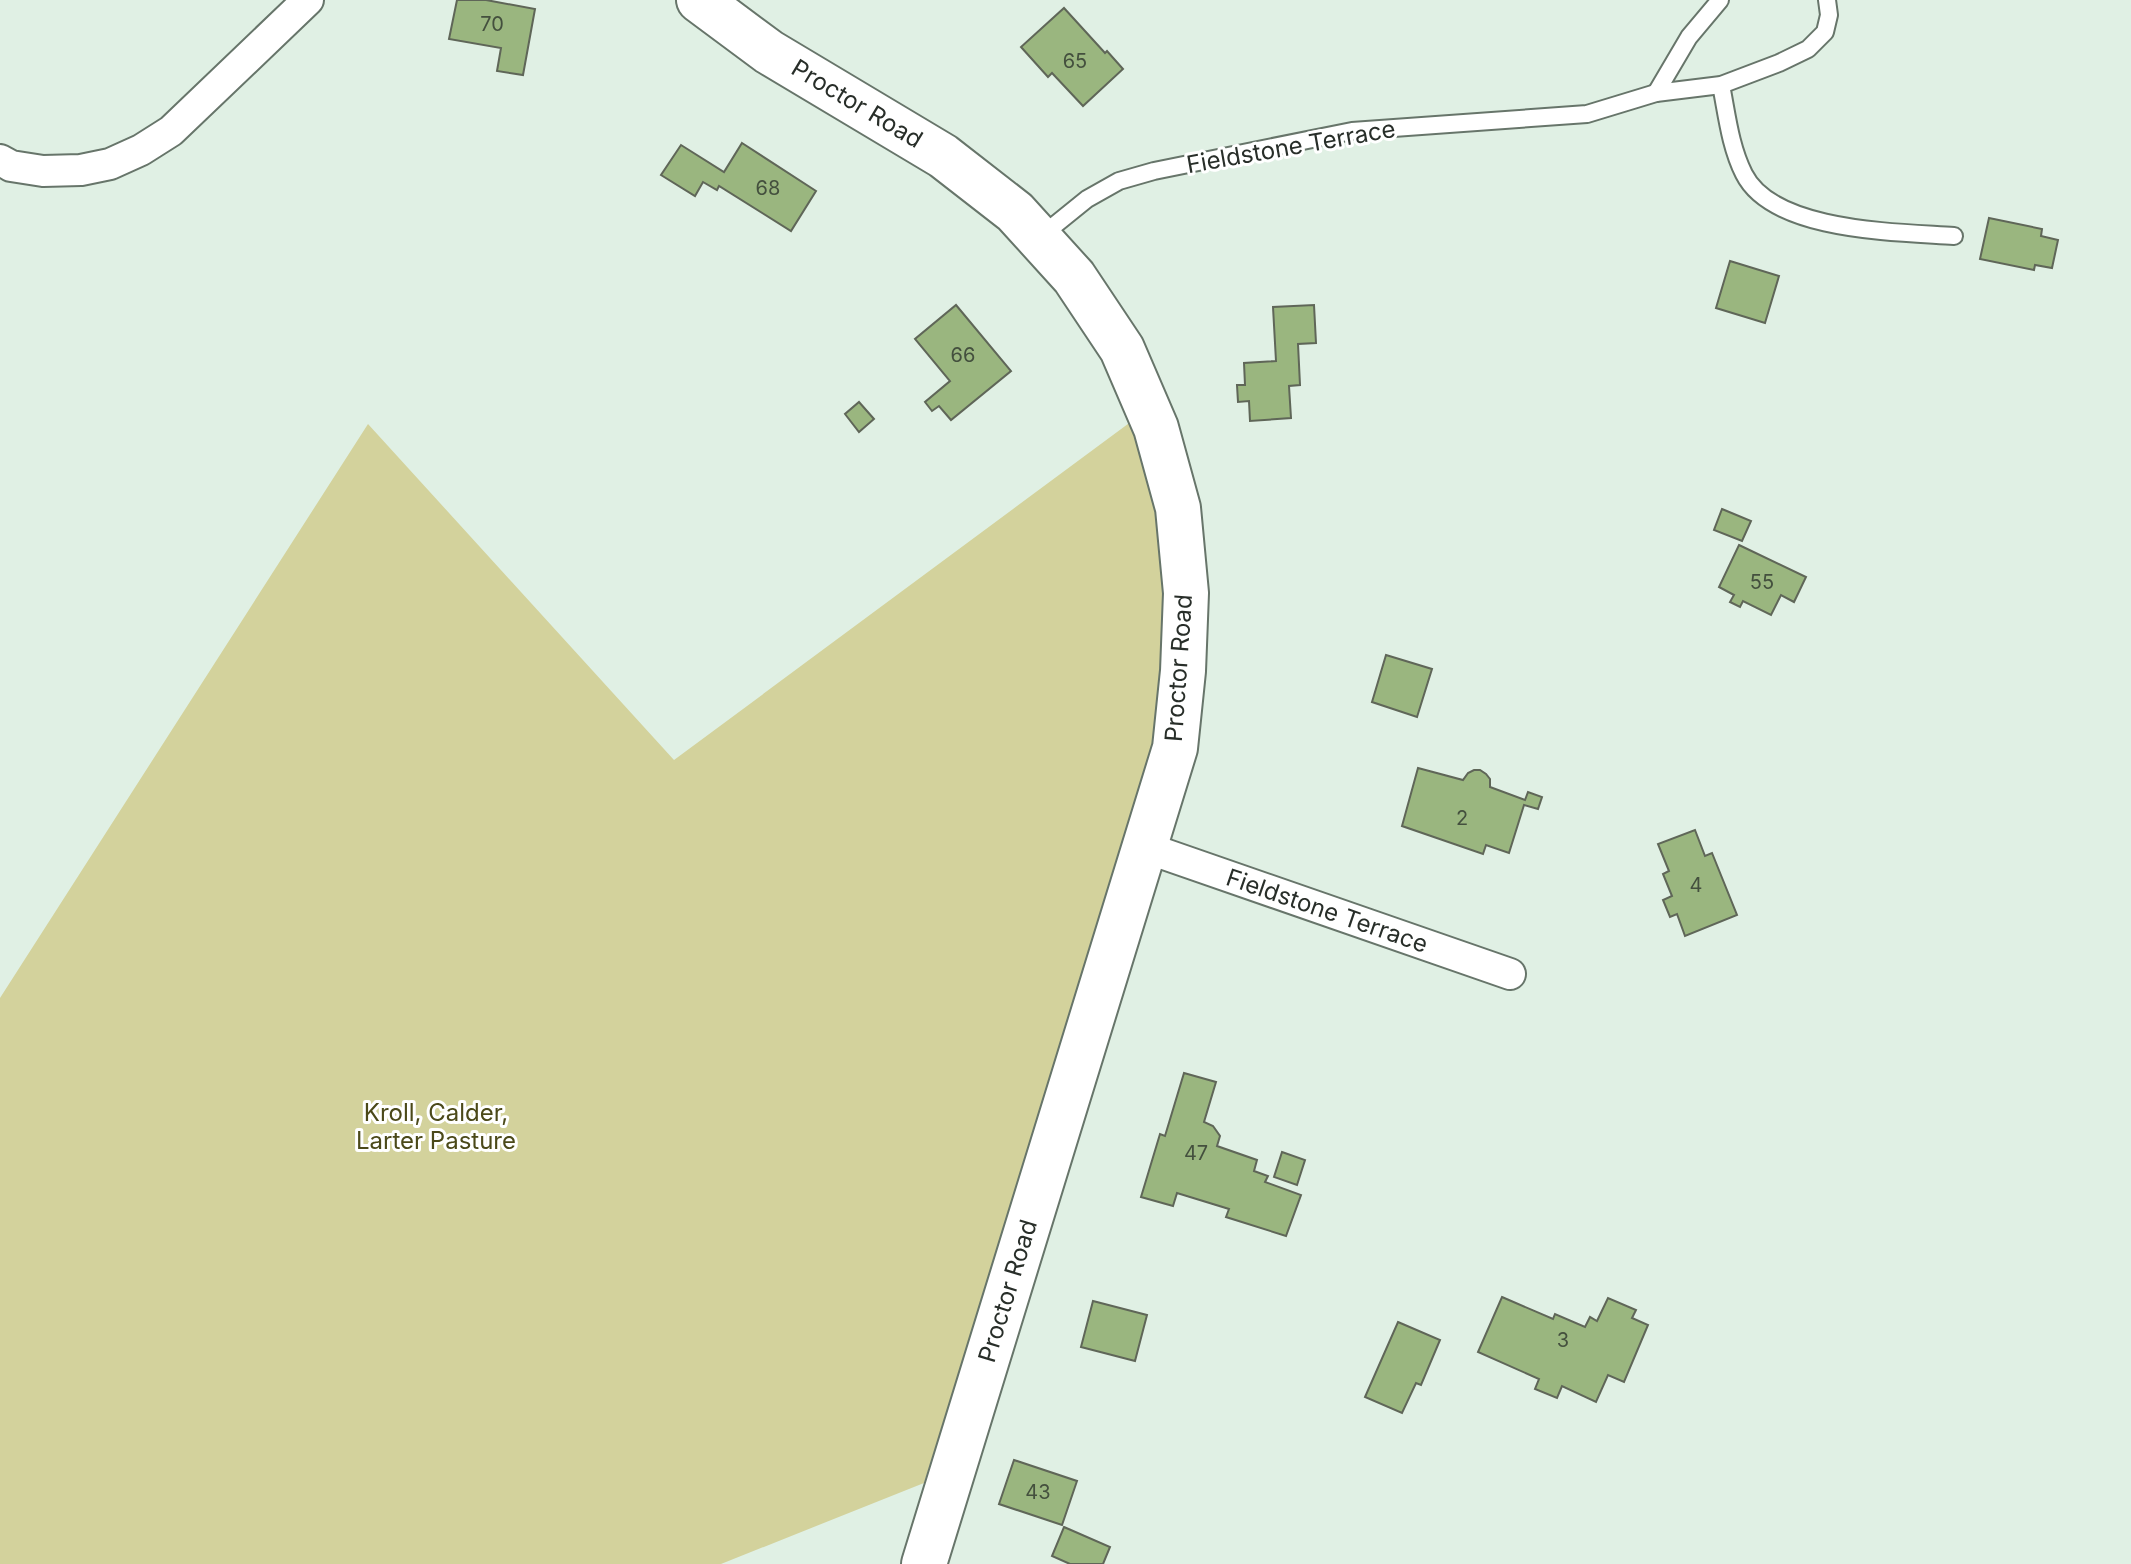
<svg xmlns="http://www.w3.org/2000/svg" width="2131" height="1564" font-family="Inter,sans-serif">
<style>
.green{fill:#d3d29c}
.building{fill:#9ab67f;stroke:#5f6658;stroke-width:2}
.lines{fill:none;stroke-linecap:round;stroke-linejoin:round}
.lane-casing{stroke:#67756a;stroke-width:20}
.street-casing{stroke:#67756a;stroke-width:34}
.secondary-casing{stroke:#67756a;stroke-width:48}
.lane{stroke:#fff;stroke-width:16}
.street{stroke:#fff;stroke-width:30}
.secondary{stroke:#fff;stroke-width:44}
.labels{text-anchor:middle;stroke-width:6;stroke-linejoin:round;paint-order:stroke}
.number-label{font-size:20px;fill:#44503e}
.street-label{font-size:24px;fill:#282e29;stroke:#fff}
.park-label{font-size:24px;fill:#4b4919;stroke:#fff}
</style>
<rect width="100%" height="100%" fill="#e0f0e4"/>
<path class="green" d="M1136,418L1155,509L1166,614L1157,752L924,1483L721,1564H0V998L368,424L674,760Z"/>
<g class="building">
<path d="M457,0H486L535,9L523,75L497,71L501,48L449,39Z"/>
<path d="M1064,8L1105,53L1107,51L1123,69L1083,106L1052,73L1048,77L1021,47Z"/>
<path d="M742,143L816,191L791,231L719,186L717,190L703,182L695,196L661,175L681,145L724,172Z"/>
<path d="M1989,218L2042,229L2041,236L2058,240L2052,268L2035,265L2034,270L1980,259Z"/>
<path d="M1730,261L1779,276L1765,323L1716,308Z"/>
<path d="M956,305L1011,371L951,420L939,406L932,411L925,402L950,381L915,339Z"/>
<path d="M1314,305L1316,343L1298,344L1300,385L1289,386L1291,418L1250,421L1249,401L1238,402L1237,385H1245L1244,363L1276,361L1273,307Z"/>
<path d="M859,402L874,419L859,432L845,414Z"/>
<path d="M1722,509L1751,521L1742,541L1714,530Z"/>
<path d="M1739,545L1806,577L1794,602L1781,595L1771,615L1743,601L1740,607L1730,602L1734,595L1719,587Z"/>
<path d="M1386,655L1432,669L1417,717L1372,702Z"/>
<path d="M1418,768L1463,780L1468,773L1474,770H1480L1486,774L1490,779V787L1525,800L1528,792L1542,797L1538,809L1524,805L1509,853L1486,845L1483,854L1402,826Z"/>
<path d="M1695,830L1705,856L1712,853L1737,915L1685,936L1677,914L1670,917L1663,900L1672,896L1663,874L1669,871L1658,844Z"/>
<path d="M1184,1073L1216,1082L1204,1122L1213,1126L1220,1136L1217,1146L1257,1160L1254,1171L1268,1176L1265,1182L1301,1195L1286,1236L1226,1217L1229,1209L1177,1193L1173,1206L1141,1197L1160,1134L1165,1136Z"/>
<path d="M1282,1152L1305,1160L1297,1185L1274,1177Z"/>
<path d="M1502,1297L1553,1319L1555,1314L1585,1327L1590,1317L1597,1321L1608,1298L1636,1310L1632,1318L1648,1325L1624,1382L1608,1375L1596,1402L1562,1386L1557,1398L1535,1389L1539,1379L1478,1352Z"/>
<path d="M1093,1301L1147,1315L1135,1361L1081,1347Z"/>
<path d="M1398,1322L1440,1340L1421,1385L1416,1383L1402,1413L1365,1397Z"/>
<path d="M1014,1460L1077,1481L1062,1525L999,1504Z"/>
<path d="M1064,1527L1110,1547L1103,1564H1070L1052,1556Z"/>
</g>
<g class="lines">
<g class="lane-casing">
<g id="lane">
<path d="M1721,85C1727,115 1730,146 1744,174C1773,232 1897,232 1954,236"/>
<path d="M1656,93L1689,37L1720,0"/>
<path d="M1040,237L1087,199L1119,181L1154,171L1352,131L1587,114L1656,93L1721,85L1779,63L1808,49L1825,32L1829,15L1827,0"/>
</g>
</g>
<g class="street-casing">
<g id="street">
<path d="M0,160L11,166L43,171L81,170L110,164L141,150L171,131L308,0"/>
<path d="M1144,847L1510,974"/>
</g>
</g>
<g class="secondary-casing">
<path id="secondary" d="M699,0L769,52L943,156L1015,212L1074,277L1122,349L1156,428L1178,508L1186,593L1183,671L1175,748L924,1564"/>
</g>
<use href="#lane" class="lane"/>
<use href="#street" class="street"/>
<use href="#secondary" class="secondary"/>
</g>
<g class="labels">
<g class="number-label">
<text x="492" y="31">70</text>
<text x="1075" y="68">65</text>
<text x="768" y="195">68</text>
<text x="963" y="362">66</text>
<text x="1762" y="589">55</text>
<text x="1462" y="825">2</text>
<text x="1696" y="892">4</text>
<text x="1196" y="1160">47</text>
<text x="1563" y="1347">3</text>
<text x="1038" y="1499">43</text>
</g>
<g class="street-label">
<text transform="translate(857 104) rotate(31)" y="8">Proctor Road</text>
<text transform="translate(1291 147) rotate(-10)" y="8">Fieldstone Terrace</text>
<text transform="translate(1179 668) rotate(-86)" y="8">Proctor Road</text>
<text transform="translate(1327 911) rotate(19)" y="8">Fieldstone Terrace</text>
<text transform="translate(1008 1291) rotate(-73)" y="8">Proctor Road</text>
</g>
<g class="park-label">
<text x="436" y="1121">Kroll, Calder,<tspan x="436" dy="28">Larter Pasture</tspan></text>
</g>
</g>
</svg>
